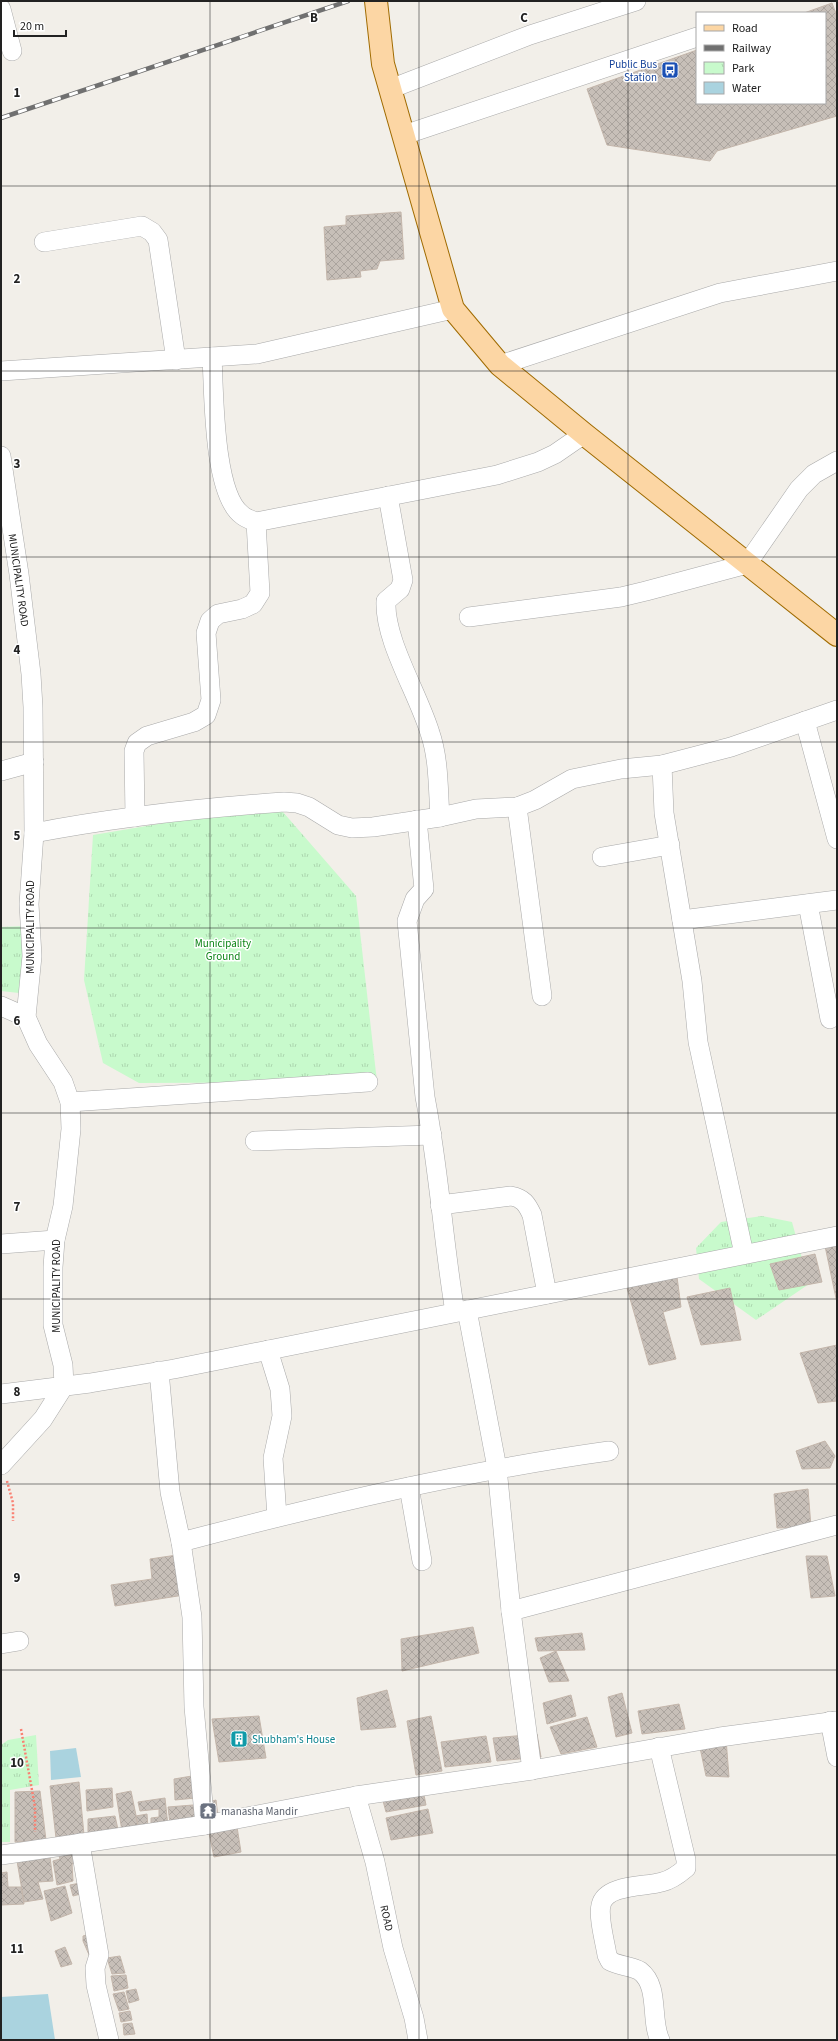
<svg xmlns="http://www.w3.org/2000/svg" width="838" height="2041" font-family="'Source Sans 3',sans-serif">
<style>
.park{fill:url(#park-tufts)}
.water{fill:#aad3df}
.building{fill:url(#building-cross-hatch);stroke:#c4b6ab}
.lines{fill:none;stroke-linecap:round;stroke-linejoin:round}
.minor-casing{stroke:#a9a9a9;stroke-width:20}
.primary-casing{stroke:#a06b00;stroke-width:24}
.path{stroke:#fa8072;stroke-width:2.5;stroke-dasharray:2 2;stroke-linecap:butt}
.minor{stroke:#fff;stroke-width:19}
.primary{stroke:#fcd6a4;stroke-width:22}
.rail-casing{stroke:#707070;stroke-width:4.5}
.rail{stroke:#fff;stroke-width:3;stroke-dasharray:9;stroke-linecap:butt}
.grid{fill:none;stroke:#222;stroke-width:1;stroke-opacity:0.55}
.labels{text-anchor:middle;stroke-width:3;stroke-linejoin:round;paint-order:stroke}
.transit-label{font-size:11px;fill:#164399;stroke:#fff;text-anchor:end}
.street-label{font-size:11px;fill:#222;stroke:#fff}
.park-label{font-size:11px;fill:#0c8416;stroke:#fff}
.culture-label{font-size:11px;fill:#0d838f;stroke:#fff;text-anchor:start}
.worship-label{font-size:11px;fill:#5b616d;stroke:#fff;text-anchor:start}
.grid-label{font-size:13px;text-anchor:middle;font-weight:bold;fill:#222;stroke:#fff;stroke-width:3;stroke-linejoin:round;paint-order:stroke}
</style>
<defs>
<pattern id="park-tufts" width="24" height="20" patternUnits="userSpaceOnUse"><rect width="24" height="20" fill="#c8facc"/><path d="M3 7l-1-3M5 7V3M7 7l1-3M15 17l-1-3M17 17v-4M19 17l1-3" fill="none" stroke="#acd6af"/></pattern>
<pattern id="building-cross-hatch" width="8" height="8" patternUnits="userSpaceOnUse"><rect width="8" height="8" fill="#c7bfb8"/><path d="M0 0l8 8M0 8l8-8" fill="none" stroke="#aba49e"/></pattern>
</defs>
<rect width="100%" height="100%" fill="#f2efe9"/>
<g class="park">
<path d="M276,804L356,896L377,1082L139,1083L103,1063L84,980L93,835Z"/>
<path d="M26,926L19,993L1,991V927Z"/>
<path d="M762,1216L792,1222L809,1284L756,1320L699,1279L696,1248L721,1222Z"/>
<path d="M36,1735L39,1785L10,1790V1842H1V1745L8,1740Z"/>
</g>
<g class="water">
<path d="M76,1748L81,1777L51,1780L50,1751Z"/>
<path d="M48,1994L55,2040H1V1997Z"/>
</g>
<g class="building">
<path d="M832,3L837,16V116L717,151L710,161L607,145L587,89L697,50V103H825V13H804Z"/>
<path d="M401,212L404,259L380,261L377,269L360,271L361,277L327,280L324,227L346,225V216Z"/>
<path d="M837,1244V1303L825,1246Z"/>
<path d="M815,1254L822,1282L779,1290L770,1264Z"/>
<path d="M677,1277L681,1307L663,1312L676,1359L649,1365L627,1288Z"/>
<path d="M730,1288L741,1340L701,1345L687,1297Z"/>
<path d="M837,1345V1401L818,1403L800,1353Z"/>
<path d="M825,1441L835,1456L830,1468L802,1469L796,1451Z"/>
<path d="M808,1489L811,1527L777,1528L774,1494Z"/>
<path d="M177,1555L184,1595L115,1606L111,1585L152,1579L150,1559Z"/>
<path d="M806,1556H827L835,1596L811,1598Z"/>
<path d="M473,1627L479,1653L402,1671L401,1639Z"/>
<path d="M582,1633L585,1650L538,1651L535,1638Z"/>
<path d="M556,1651L569,1681L549,1682L540,1658Z"/>
<path d="M387,1690L396,1727L361,1730L357,1698Z"/>
<path d="M622,1693L632,1733L616,1737L608,1697Z"/>
<path d="M571,1695L576,1716L547,1724L543,1703Z"/>
<path d="M679,1704L685,1729L642,1734L638,1711Z"/>
<path d="M259,1716L266,1758L219,1762L212,1719Z"/>
<path d="M431,1716L442,1771L416,1775L407,1721Z"/>
<path d="M587,1717L597,1747L561,1754L550,1727Z"/>
<path d="M537,1734L541,1757L497,1761L493,1738Z"/>
<path d="M486,1736L491,1762L445,1767L441,1742Z"/>
<path d="M726,1739L729,1777L706,1776L699,1743Z"/>
<path d="M204,1774L206,1797L175,1800L174,1779Z"/>
<path d="M79,1782L84,1835L56,1838L50,1786Z"/>
<path d="M112,1788L113,1807L87,1811L86,1790Z"/>
<path d="M423,1790L426,1805L386,1812L382,1797Z"/>
<path d="M40,1791L46,1840L15,1842V1792Z"/>
<path d="M131,1791L139,1830L122,1831L116,1794Z"/>
<path d="M165,1798L168,1826L151,1825V1818L159,1817V1809L140,1811L138,1802Z"/>
<path d="M216,1800L218,1817L197,1805Z"/>
<path d="M193,1805L196,1820L170,1824L168,1807Z"/>
<path d="M428,1809L433,1833L391,1840L386,1818Z"/>
<path d="M147,1814L148,1828L139,1830L136,1816Z"/>
<path d="M115,1816L119,1834L88,1836V1819Z"/>
<path d="M237,1827L241,1852L214,1857L209,1833Z"/>
<path d="M85,1845L84,1860L72,1864L73,1881L57,1885L53,1861L60,1859L57,1847Z"/>
<path d="M49,1849L53,1881L38,1882L43,1899L24,1902L16,1855Z"/>
<path d="M7,1872L8,1887H21L24,1904L1,1905V1873Z"/>
<path d="M90,1881L92,1891L73,1896L70,1885Z"/>
<path d="M65,1886L72,1913L51,1921L44,1891Z"/>
<path d="M98,1932L90,1957L83,1941V1936Z"/>
<path d="M65,1947L72,1964L61,1967L55,1951Z"/>
<path d="M120,1956L125,1973L112,1974L107,1958Z"/>
<path d="M126,1975L128,1988L114,1991L111,1976Z"/>
<path d="M136,1989L139,2000L129,2003L126,1991Z"/>
<path d="M124,1992L129,2009L119,2011L113,1994Z"/>
<path d="M130,2011L132,2020L121,2022L119,2013Z"/>
<path d="M132,2023L135,2034L124,2035L123,2024Z"/>
</g>
<g class="lines">
<g class="minor-casing">
<g id="minor">
<path d="M1,9L12,51"/>
<path d="M390,89L530,35L636,1"/>
<path d="M404,135L697,37"/>
<path d="M44,242L142,226L152,232L158,240L176,360"/>
<path d="M212,357C214,392 213,494 242,515C245,518 251,520 256,522L497,475L538,462L555,454L584,434"/>
<path d="M500,365L720,293L837,271"/>
<path d="M1,371L257,354L453,309"/>
<path d="M1,456L19,574L31,674L33,707L34,833L29,904L32,956L26,1017L38,1044L63,1082L70,1102L71,1129L63,1206L55,1240L53,1267V1325L63,1365L64,1386L43,1419L1,1465"/>
<path d="M388,496L403,580L400,589L386,601C384,640 418,693 430,733C439,759 438,789 440,817"/>
<path d="M469,617L621,597L646,591L747,564L799,489L814,474L837,461"/>
<path d="M805,721L837,839"/>
<path d="M662,765L664,813L692,981L698,1042L744,1254"/>
<path d="M1,771L34,762"/>
<path d="M517,807L542,996"/>
<path d="M135,817L134,751L137,743L147,736L194,722L206,715L211,700L206,633L210,621L218,614L242,609L253,604L260,593L256,522"/>
<path d="M417,820L424,889L415,899L407,921L425,1097C439,1168 443,1241 455,1312"/>
<path d="M34,833C116,817 200,808 284,802L297,803L309,807L338,825L352,828L373,827L440,817L476,809L517,807L535,800L572,779L621,769L662,765L731,747L837,710"/>
<path d="M602,857L670,845"/>
<path d="M808,904L830,1019"/>
<path d="M682,920L837,900"/>
<path d="M1,1006L26,1017"/>
<path d="M70,1102L368,1082"/>
<path d="M255,1141L432,1135"/>
<path d="M440,1205L511,1196C523,1198 527,1204 532,1215L547,1294"/>
<path d="M1,1244L55,1240"/>
<path d="M467,1310L497,1468L511,1611L532,1770"/>
<path d="M268,1350L280,1389L282,1416L273,1458L277,1517"/>
<path d="M159,1371L170,1492L181,1542L192,1617L194,1707L205,1825"/>
<path d="M1,1394L90,1383L174,1369L837,1236"/>
<path d="M409,1487L422,1561"/>
<path d="M181,1542C322,1505 465,1471 609,1451"/>
<path d="M511,1611L837,1525"/>
<path d="M1,1644L19,1641"/>
<path d="M830,1721L837,1757"/>
<path d="M659,1747L686,1860V1868C679,1874 671,1880 662,1882C646,1887 606,1884 601,1905C598,1917 605,1942 607,1955L610,1961C619,1966 632,1966 640,1971C660,1986 650,2020 660,2040"/>
<path d="M356,1796L375,1862L393,1948L414,2018L418,2040"/>
<path d="M80,1843L99,1955L95,1968L96,1985L109,2040"/>
<path d="M1,1855L205,1825L356,1796L532,1770L720,1737L837,1721"/>
</g>
</g>
<g class="primary-casing">
<path id="primary" d="M376,1L383,64L453,309L500,365L584,434L837,635"/>
</g>
<g class="path">
<path d="M7,1481L13,1503V1521"/>
<path d="M21,1729L35,1807V1832"/>
</g>
<use href="#minor" class="minor"/>
<use href="#primary" class="primary"/>
<g class="rail-casing">
<path id="rail" d="M1,118L348,1"/>
</g>
<use href="#rail" class="rail"/>
</g>
<path class="grid" d="M210,1V2040M419,1V2040M628,1V2040M1,186H837M1,371H837M1,557H837M1,742H837M1,928H837M1,1113H837M1,1299H837M1,1484H837M1,1670H837M1,1855H837"/>
<defs>
<g id="bus-square" transform="scale(0.9)"><rect x="-9" y="-9" width="18" height="18" rx="4" fill="#1a4fb4" stroke="#fff"/><path d="M-5-6H5V4H4V6H2V4H-2V6H-4V4H-5ZM-3.5-4V0h7V-4ZM-3.5 1.2v1.5H-2V1.2ZM2 1.2v1.5H3.5V1.2Z" fill="#fff"/></g>
<g id="building-square" transform="scale(0.9)"><rect x="-9" y="-9" width="18" height="18" rx="4" fill="#0f9aa8" stroke="#fff"/><path d="M-4-6H4V6H1V3H-1V6H-4ZM-2.5-4.3h1.7v1.8h-1.7ZM.8-4.3h1.7v1.8H.8ZM-2.5-1h1.7V.8h-1.7ZM.8-1h1.7V.8H.8Z" fill="#fff"/></g>
<g id="temple-square" transform="scale(0.9)"><rect x="-9" y="-9" width="18" height="18" rx="4" fill="#6b7280" stroke="#fff"/><path d="M0-6L5-2H3V0L6.5 2.5H4V6H1.5V3h-3V6H-4V2.5H-6.5L-3 0V-2H-5Z" fill="#fff"/></g>
</defs>
<g fill-rule="evenodd">
<use href="#bus-square" x="670" y="70"/>
<use href="#building-square" x="239" y="1739"/>
<use href="#temple-square" x="208" y="1811"/>
</g>
<g class="labels">
<g class="transit-label">
<text x="657" y="68">Public Bus<tspan x="657" dy="13">Station</tspan></text>
</g>
<g class="street-label">
<text transform="translate(19 580) rotate(82)" y="4">MUNICIPALITY ROAD</text>
<text transform="translate(30 927) rotate(-90)" y="4">MUNICIPALITY ROAD</text>
<text transform="translate(56 1286) rotate(-90)" y="4">MUNICIPALITY ROAD</text>
<text transform="translate(387 1918) rotate(78)" y="4">ROAD</text>
</g>
<g class="park-label">
<text x="223" y="947">Municipality<tspan x="223" dy="13">Ground</tspan></text>
</g>
<g class="culture-label">
<text x="252" y="1743">Shubham's House</text>
</g>
<g class="worship-label">
<text x="221" y="1815">manasha Mandir</text>
</g>
</g>
<g class="grid-label">
<text x="314" y="22">B</text>
<text x="524" y="22">C</text>
<text x="17" y="97">1</text>
<text x="17" y="283">2</text>
<text x="17" y="468">3</text>
<text x="17" y="654">4</text>
<text x="17" y="840">5</text>
<text x="17" y="1025">6</text>
<text x="17" y="1211">7</text>
<text x="17" y="1396">8</text>
<text x="17" y="1582">9</text>
<text x="17" y="1767">10</text>
<text x="17" y="1953">11</text>
</g>
<rect width="838" height="2041" fill="none" stroke="#222222" stroke-width="4"/>
<rect x="696" y="12" width="130" height="92" fill="#ffffff" stroke="#a7a7a7"/>
<rect x="704" y="25" width="20" height="6" fill="#fcd6a4" stroke="#a7a7a7"/>
<text x="732" y="32" font-size="12" fill="#222222">Road</text>
<rect x="704" y="45" width="20" height="6" fill="#707070" stroke="#a7a7a7"/>
<text x="732" y="52" font-size="12" fill="#222222">Railway</text>
<rect x="704" y="62" width="20" height="12" fill="url(#park-tufts)" stroke="#a7a7a7"/>
<text x="732" y="72" font-size="12" fill="#222222">Park</text>
<rect x="704" y="82" width="20" height="12" fill="#aad3df" stroke="#a7a7a7"/>
<text x="732" y="92" font-size="12" fill="#222222">Water</text>
<path d="M14 30v6h52v-6" fill="none" stroke="#222222" stroke-width="2"/>
<text x="20" y="30" font-size="12" fill="#222222" stroke="#ffffff" stroke-width="3" paint-order="stroke">20 m</text>
</svg>
